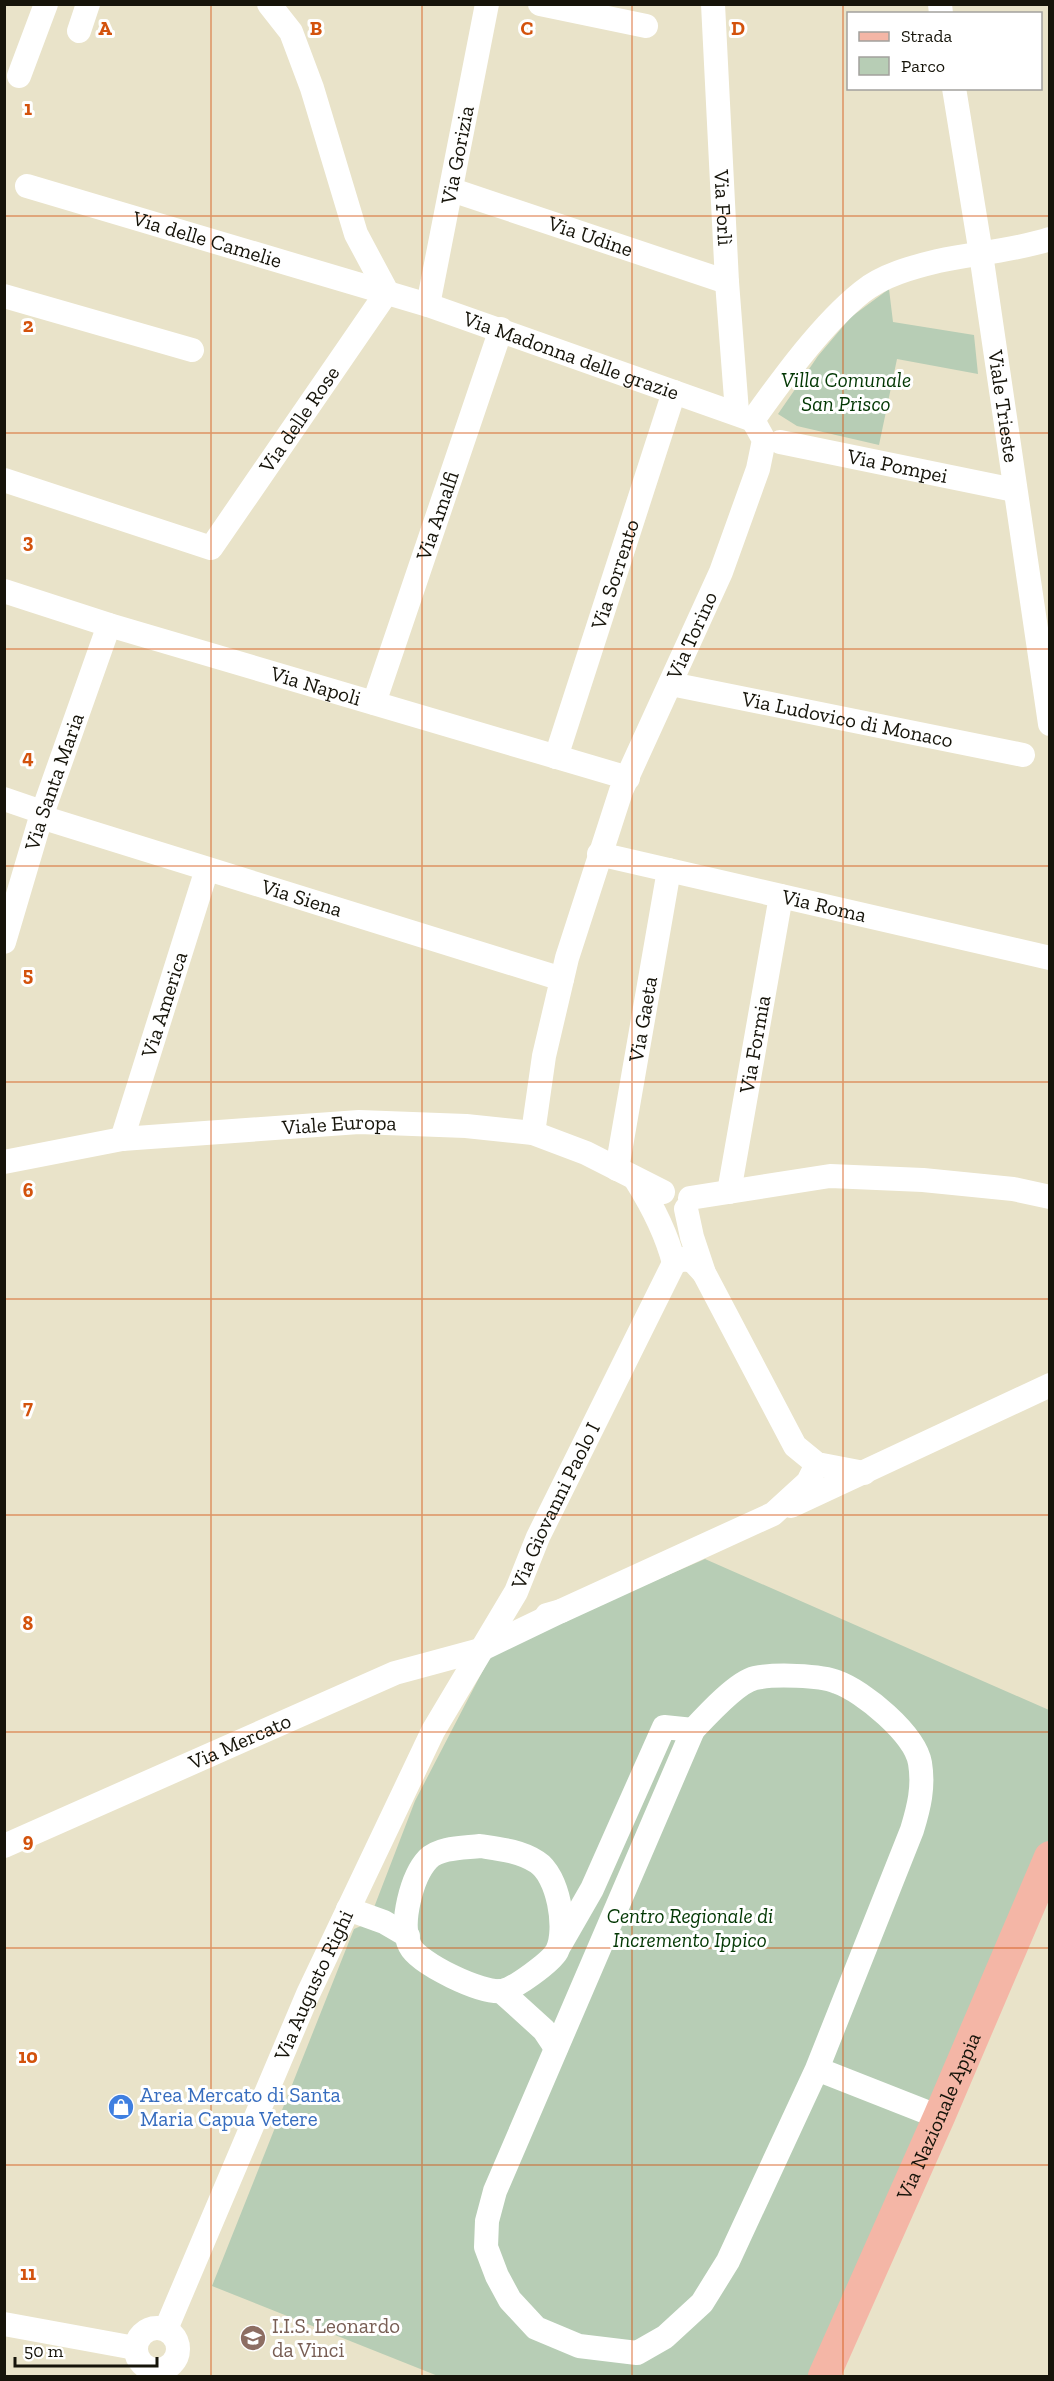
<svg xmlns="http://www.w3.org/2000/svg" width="1054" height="2381" font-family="'Zilla Slab',serif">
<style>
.green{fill:#b7cdb5}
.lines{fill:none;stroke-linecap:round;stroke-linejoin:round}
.minor{stroke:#fff;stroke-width:24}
.major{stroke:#f4b6a6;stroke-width:32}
.grid{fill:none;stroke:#d3520c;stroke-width:1.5;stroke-opacity:0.55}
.labels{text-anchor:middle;stroke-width:6;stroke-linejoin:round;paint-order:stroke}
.street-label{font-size:21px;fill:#16140a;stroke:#fff}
.park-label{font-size:21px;font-style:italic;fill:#023703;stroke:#fff}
.shop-label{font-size:21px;fill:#366cbe;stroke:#fff;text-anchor:start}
.education-label{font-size:21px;fill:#785e54;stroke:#fff;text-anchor:start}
.grid-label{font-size:20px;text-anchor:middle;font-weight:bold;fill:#d3520c;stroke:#fff;stroke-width:6;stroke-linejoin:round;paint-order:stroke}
</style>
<rect width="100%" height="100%" fill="#e9e3c9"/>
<g class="green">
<path d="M889,289L893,322L974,335L978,374L897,359L879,445L797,426L778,414L818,356L851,317Z"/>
<path d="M705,1559L1049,1710V1857L824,2376H438L212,2286L354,1929L368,1923L415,1801L493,1651Z"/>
</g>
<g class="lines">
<g class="minor">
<path d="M269,4L291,32L312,88L356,234L387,292"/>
<path d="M540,4L646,26"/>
<path id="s1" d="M713,4L727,282L737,412"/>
<path d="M940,4L941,14"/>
<path d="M79,31L88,4"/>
<path d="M19,76L46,4"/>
<path id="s2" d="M954,88L981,254L1050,724"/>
<path id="s3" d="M27,186L428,305L753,420"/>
<path id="s4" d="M452,190L727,282"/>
<path d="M4,296L192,350"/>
<path id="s5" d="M428,305L487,4"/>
<path d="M753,420C783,378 822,324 862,292C883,275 913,267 938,261C975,253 1013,251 1050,239"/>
<path id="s6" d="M780,442L1014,490"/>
<path id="s7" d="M4,480L211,548L387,292"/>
<path id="s8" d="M4,591L109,625L628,778"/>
<path id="s9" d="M671,684L1023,755"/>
<path id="s10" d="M374,703L501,329"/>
<path id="s11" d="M556,757L674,392"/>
<path d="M4,799L42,812"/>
<path id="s12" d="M41,817L562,979"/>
<path id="s13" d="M599,854L1050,958"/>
<path id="s14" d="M4,942L41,817L109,625"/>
<path id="s15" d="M533,1133L544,1056L567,958L621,791L721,572L758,469L764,440L753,420"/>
<path id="s16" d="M122,1139L207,869"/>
<path id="s17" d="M4,1162L122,1139L359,1122L466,1126L533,1133L586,1153L663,1192"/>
<path id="s18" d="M617,1169L669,870"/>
<path d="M636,1180C653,1207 666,1232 674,1263"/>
<path id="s19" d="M729,1192L781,896"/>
<path d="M690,1198L830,1176L923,1180L1013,1189L1050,1197"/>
<path d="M686,1209L692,1237L704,1273L795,1446L817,1464L864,1473"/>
<path d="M791,1506L1050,1385"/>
<path d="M547,1615L561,1611L773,1514L808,1482L817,1464"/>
<path id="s20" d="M4,1846L395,1673L480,1650L561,1611"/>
<path d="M480,1846C500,1849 520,1851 537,1862C558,1875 568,1929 557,1951C551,1962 514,1989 502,1991C482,1994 419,1964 410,1946C399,1924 412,1876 428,1859C440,1847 464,1848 480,1846Z"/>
<path d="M348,1909L384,1922L408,1936"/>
<path d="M561,1943L592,1889L664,1727L693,1730"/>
<path d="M501,1991L544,2030L556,2048"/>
<path d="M817,2069L728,2261L702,2303L665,2337L637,2353L579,2346L536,2328L510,2300L497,2276L486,2247L487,2221L495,2191L693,1730C706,1716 737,1682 755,1678C773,1674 821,1675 837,1682C863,1691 915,1734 920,1763C924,1787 919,1807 912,1830L817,2069L939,2117"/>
<path d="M4,2324L135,2348"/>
<circle cx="157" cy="2349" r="21"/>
<path id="s21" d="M166,2329L308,1994L433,1731L516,1592L538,1537L674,1263L683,1259L693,1261L704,1273"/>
</g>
<path class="major" id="s22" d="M824,2376L939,2117L1050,1857"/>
</g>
<path class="grid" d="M211,4V2376M422,4V2376M632,4V2376M843,4V2376M4,216H1050M4,433H1050M4,649H1050M4,866H1050M4,1082H1050M4,1299H1050M4,1515H1050M4,1732H1050M4,1948H1050M4,2165H1050"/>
<defs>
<g id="shop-disc" transform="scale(1.35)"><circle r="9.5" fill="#3f7fe0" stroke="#fff"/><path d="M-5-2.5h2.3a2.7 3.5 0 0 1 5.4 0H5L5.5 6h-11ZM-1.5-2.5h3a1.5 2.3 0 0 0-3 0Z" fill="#fff"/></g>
<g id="school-disc" transform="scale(1.35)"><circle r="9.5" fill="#8d6e63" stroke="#fff"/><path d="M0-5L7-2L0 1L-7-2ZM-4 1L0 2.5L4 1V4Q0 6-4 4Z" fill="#fff"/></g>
</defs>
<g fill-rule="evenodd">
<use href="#shop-disc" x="121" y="2107"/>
<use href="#school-disc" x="253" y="2338"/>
</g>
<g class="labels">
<g class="street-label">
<text dy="7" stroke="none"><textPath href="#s5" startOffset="153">Via Gorizia</textPath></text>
<text dy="7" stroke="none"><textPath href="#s1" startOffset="204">Via Forlì</textPath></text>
<text dy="7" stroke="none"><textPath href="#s4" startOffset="146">Via Udine</textPath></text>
<text dy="7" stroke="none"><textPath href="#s3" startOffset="188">Via delle Camelie</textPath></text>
<text dy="7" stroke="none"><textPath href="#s3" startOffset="570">Via Madonna delle grazie</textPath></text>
<text dy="7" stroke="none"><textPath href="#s2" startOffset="322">Viale Trieste</textPath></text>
<text dy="7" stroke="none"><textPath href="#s7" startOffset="374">Via delle Rose</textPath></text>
<text dy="7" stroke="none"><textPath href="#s6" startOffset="120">Via Pompei</textPath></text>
<text dy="7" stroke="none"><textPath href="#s10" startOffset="198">Via Amalfi</textPath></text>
<text dy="7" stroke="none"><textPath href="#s11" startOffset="192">Via Sorrento</textPath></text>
<text dy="7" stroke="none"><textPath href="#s15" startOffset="525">Via Torino</textPath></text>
<text dy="7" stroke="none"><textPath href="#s8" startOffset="326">Via Napoli</textPath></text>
<text dy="7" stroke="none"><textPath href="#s9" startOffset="180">Via Ludovico di Monaco</textPath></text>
<text dy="7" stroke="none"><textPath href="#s14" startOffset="168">Via Santa Maria</textPath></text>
<text dy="7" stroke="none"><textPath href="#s12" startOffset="273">Via Siena</textPath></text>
<text dy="7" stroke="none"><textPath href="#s13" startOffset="231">Via Roma</textPath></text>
<text dy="7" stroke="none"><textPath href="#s16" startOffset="141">Via America</textPath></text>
<text dy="7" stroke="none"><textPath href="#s18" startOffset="152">Via Gaeta</textPath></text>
<text dy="7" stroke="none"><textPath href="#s19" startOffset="150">Via Formia</textPath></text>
<text dy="7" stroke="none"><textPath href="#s17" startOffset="338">Viale Europa</textPath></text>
<text dy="7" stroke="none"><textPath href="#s21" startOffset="912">Via Giovanni Paolo I</textPath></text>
<text dy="7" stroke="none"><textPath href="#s20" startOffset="258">Via Mercato</textPath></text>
<text dy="7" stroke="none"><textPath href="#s21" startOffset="374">Via Augusto Righi</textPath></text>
<text dy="7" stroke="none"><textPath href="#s22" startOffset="284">Via Nazionale Appia</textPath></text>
</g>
<g class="park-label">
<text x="846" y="387">Villa Comunale<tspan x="846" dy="24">San Prisco</tspan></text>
<text x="690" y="1923">Centro Regionale di<tspan x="690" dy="24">Incremento Ippico</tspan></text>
</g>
<g class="shop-label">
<text x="140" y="2102">Area Mercato di Santa<tspan x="140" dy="24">Maria Capua Vetere</tspan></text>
</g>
<g class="education-label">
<text x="272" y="2333">I.I.S. Leonardo<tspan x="272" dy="24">da Vinci</tspan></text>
</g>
</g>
<g class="grid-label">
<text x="105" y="35">A</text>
<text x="316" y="35">B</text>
<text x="527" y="35">C</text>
<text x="738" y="35">D</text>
<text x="28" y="115">1</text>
<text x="28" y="332">2</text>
<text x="28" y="548">3</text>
<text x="28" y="764">4</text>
<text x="28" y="981">5</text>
<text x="28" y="1197">6</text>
<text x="28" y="1414">7</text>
<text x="28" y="1630">8</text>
<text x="28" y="1847">9</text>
<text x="28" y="2063">10</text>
<text x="28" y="2280">11</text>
</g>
<rect width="1054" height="2381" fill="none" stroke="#16140a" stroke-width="12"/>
<rect x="847" y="12" width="195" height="78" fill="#ffffff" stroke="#a2a19d" stroke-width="1.5"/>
<rect x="859" y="32" width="30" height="9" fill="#f4b6a6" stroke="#a2a19d" stroke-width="1.5"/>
<text x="901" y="42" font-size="18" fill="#16140a">Strada</text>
<rect x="859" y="57" width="30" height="18" fill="#b7cdb5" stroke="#a2a19d" stroke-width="1.5"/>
<text x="901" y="72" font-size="18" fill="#16140a">Parco</text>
<path d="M15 2357v9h142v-9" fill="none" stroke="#16140a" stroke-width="3"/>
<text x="24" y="2357" font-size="18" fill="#16140a" stroke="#ffffff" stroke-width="4.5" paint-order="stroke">50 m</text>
</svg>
